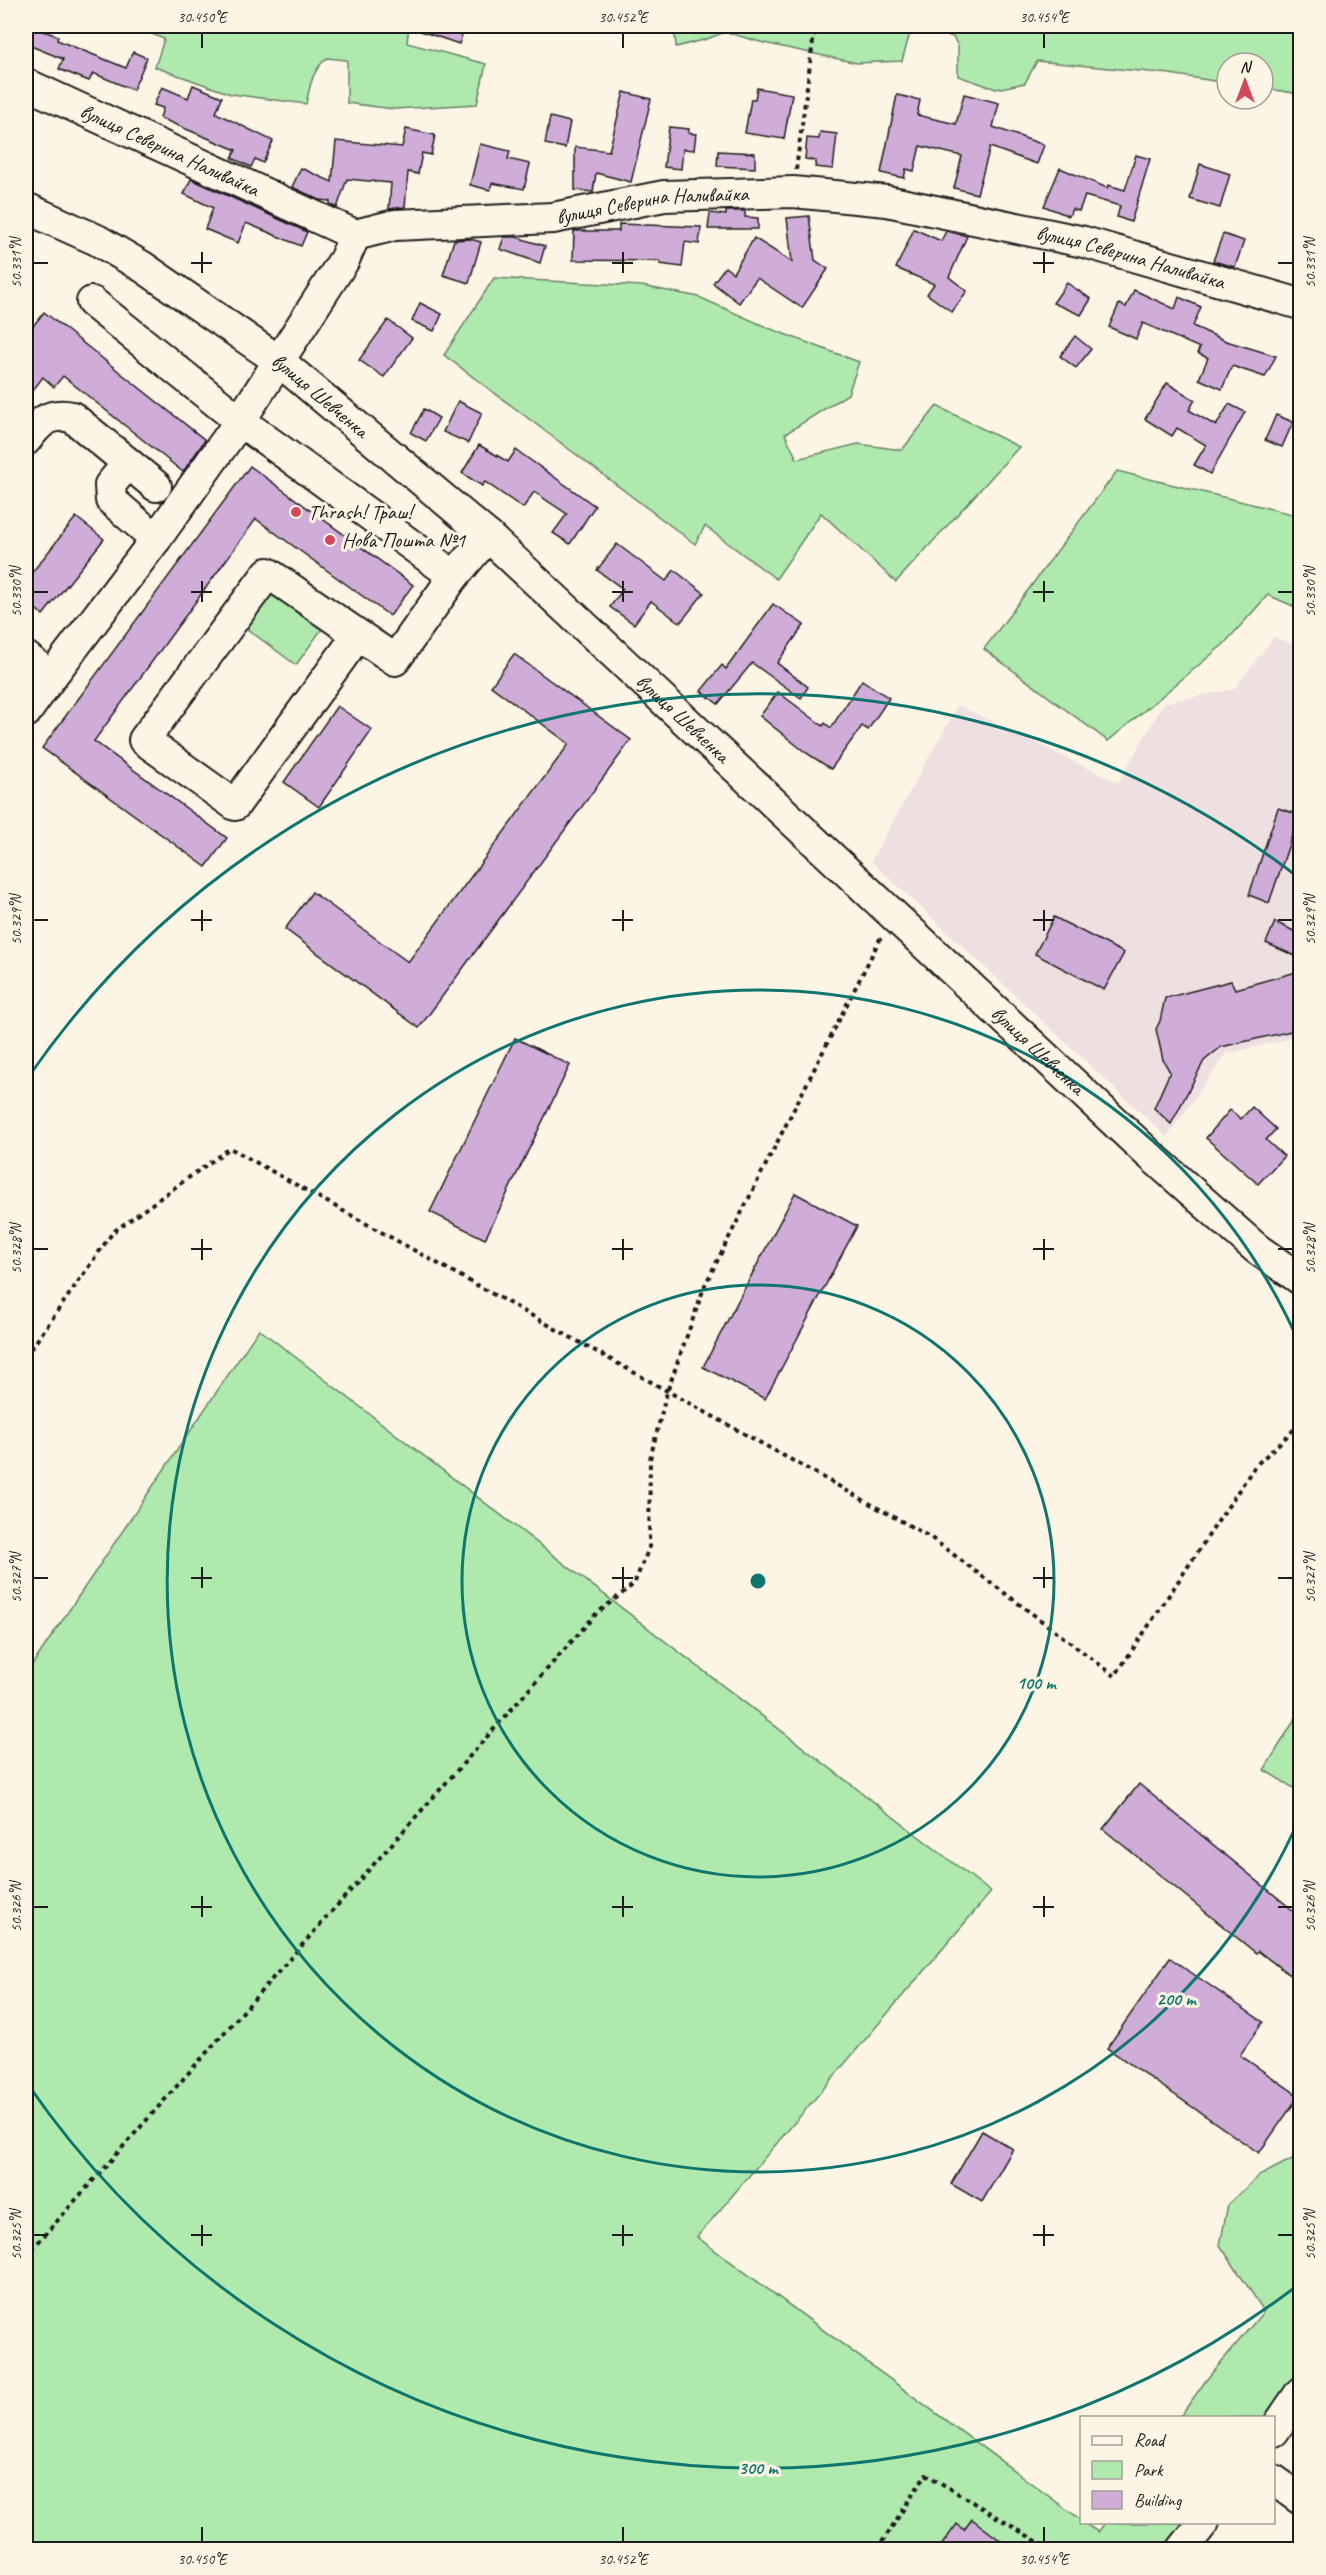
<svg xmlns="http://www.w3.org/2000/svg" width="1326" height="2575" font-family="Caveat,sans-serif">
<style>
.built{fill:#eedfe1}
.green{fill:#afe9ae;stroke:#668265;stroke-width:1.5}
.building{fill:#cfadd8;stroke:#1c1c1c;stroke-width:1.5}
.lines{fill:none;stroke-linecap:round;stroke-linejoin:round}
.minor-casing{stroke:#1c1c1c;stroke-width:34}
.path{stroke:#1c1c1c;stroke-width:4;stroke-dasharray:4.5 4.5;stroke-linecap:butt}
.minor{stroke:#fcf5e5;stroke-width:30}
.ticks{fill:none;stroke:#1c1c1c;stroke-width:2}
.ring{fill:none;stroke:#0f766e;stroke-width:3}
.poi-dot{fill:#d1495b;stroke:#fcf5e5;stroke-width:2}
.labels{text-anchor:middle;stroke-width:6;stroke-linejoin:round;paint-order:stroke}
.street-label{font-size:21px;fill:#1c1c1c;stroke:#fcf5e5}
.poi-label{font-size:21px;fill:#1c1c1c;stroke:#fcf5e5;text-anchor:start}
.centre{fill:#0f766e;stroke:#fcf5e5;stroke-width:3}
.ring-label{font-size:18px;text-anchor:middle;font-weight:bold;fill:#0f766e;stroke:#fcf5e5;stroke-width:6;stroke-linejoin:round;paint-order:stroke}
.neatline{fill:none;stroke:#1c1c1c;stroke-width:2}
.ticks-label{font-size:15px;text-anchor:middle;fill:#1c1c1c}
</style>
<rect width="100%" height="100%" fill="#fcf5e5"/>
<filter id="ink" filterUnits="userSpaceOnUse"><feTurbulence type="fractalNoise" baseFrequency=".0167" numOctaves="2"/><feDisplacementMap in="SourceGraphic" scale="12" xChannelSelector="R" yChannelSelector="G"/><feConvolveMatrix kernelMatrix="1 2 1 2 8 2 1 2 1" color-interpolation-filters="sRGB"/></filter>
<g filter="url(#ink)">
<path class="built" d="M1274,637L1300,647V1036L1226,1054L1167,1137L871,861L958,705L1118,783L1164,703L1234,689Z"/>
<g class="green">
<path d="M133,26H409L407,43L486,64L477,104L394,109L347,103V60L327,58C312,70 310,86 306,104L231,94L155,67L164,39Z"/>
<path d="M674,26H1300V94L1263,88V63H1227V83L1170,74L1037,61L1025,83L996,89L958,76V46L953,37L912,26L902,61L857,63L764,43L725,32L707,39L676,47Z"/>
<path d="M494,278L642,286L699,297L771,329L859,362L848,394L785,434L797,459L858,444L902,450L937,406L1019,447L896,582L821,513L776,579L705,526L695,544L444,355Z"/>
<path d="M1117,471L1300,516V609L1268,595L1224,644L1108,741L984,649Z"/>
<path d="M272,587L324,626L296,665L243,626Z"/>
<path d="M259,1329L991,1892L697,2237L1081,2520L1082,2522L1098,2532L1105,2523H1187L1167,2550H26V1674Z"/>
<path d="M1300,1711V1792L1264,1770Z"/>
<path d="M1300,2155V2369L1266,2417L1179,2418L1207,2379L1264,2311L1220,2245L1228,2204L1259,2176Z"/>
</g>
<g class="building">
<path d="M29,26L58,36L57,40L126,68L133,52L147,58L133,90L93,73L89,81L59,69L63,59L26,44Z"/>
<path d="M413,26H465L459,44L412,28Z"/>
<path d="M193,85L222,97L216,113L273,141L263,163L255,159L251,167L232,158L236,150L160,118L163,108L154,105L162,87L188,98Z"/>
<path d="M757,88L792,94L784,139L745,133L751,99H755Z"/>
<path d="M624,92L651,99L631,182L596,173L593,192L575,190V147L609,151Z"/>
<path d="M964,94L999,103L993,127L1044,145L1037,164L990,147L977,194L954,188L962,156L920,146L914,171L906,169L904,178L881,173L897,95L920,100L917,115L956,124Z"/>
<path d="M550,117L570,122L565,148L545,144Z"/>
<path d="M669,127L689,129L688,133L696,134L694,150L683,149L681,169L664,167Z"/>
<path d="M406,129L435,135L431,155L422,153L418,174L408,172L405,207L389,209L391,183L347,179L337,208L330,204V201L320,200L292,187L301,168L332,182L336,141L402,147Z"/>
<path d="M820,132L837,134L833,169L815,167L816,161L805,159L807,138L819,139Z"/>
<path d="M480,144L510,151L508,159L530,164L524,189L492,183L490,190L470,185Z"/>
<path d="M718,151L755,153V168L717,166Z"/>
<path d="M1136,155L1150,159L1131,222L1117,217L1120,206L1085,196L1079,211L1072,209L1069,216L1044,206L1060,168L1107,188L1108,185L1125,190Z"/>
<path d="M1200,164L1230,174L1220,208L1190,199Z"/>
<path d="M191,179L307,232L301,246L246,223L238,243L205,229L213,208L184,194Z"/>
<path d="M726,211H745V217L758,218V229H708L710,213L726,215Z"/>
<path d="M809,216L815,260L828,269L802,308L757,278L739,303L713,283L725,267L733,273L754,238L792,262L787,218Z"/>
<path d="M619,224L701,227L699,244L685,242L682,267L660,264V261L573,260L574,231H619Z"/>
<path d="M914,229L941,241L946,231L967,236L949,277L967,291L952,312L927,294L934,284L896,268Z"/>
<path d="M1223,234L1244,241L1235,267L1213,261Z"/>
<path d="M504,237H516L545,246L540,263L500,249Z"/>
<path d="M470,239L481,242L469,283L443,275L454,240Z"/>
<path d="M1067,283L1091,299L1081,315L1053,303Z"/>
<path d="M1134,290L1175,309L1179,297L1201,307L1193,326L1226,341L1276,356L1265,377L1232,366L1222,389L1199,379L1208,358L1197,353L1200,348L1143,323L1136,339L1109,327L1119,304L1126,307Z"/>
<path d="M420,303L442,314L434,331L412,321Z"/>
<path d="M44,312L205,440L183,472L63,376L54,387L43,377L26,399V335Z"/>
<path d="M388,320L412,338L384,377L359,360Z"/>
<path d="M1075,336L1091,349L1076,368L1060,356Z"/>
<path d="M1167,383L1195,400L1189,410L1216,426L1229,404L1245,412L1210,474L1194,465L1206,445L1177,428L1172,436L1145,419Z"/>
<path d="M458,401L482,413L468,443L443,432Z"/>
<path d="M424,409L439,418L426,441L411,433Z"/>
<path d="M1276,415L1293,422L1282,447L1265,440Z"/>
<path d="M479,445L508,462L516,450L595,506L570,544L553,533L567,514L534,492L523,508L485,482L482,486L462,473Z"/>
<path d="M250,466L413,585L390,616L256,519L94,741L227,838L206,867L42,748Z"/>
<path d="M76,517L104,539L43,615L26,601V580Z"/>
<path d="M617,544L666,581L674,570L704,593L680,623L651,601L634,624L610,607L623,589L597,570Z"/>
<path d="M773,604L804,625L777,663L808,687L801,698L752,663L718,704L701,691L722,665L726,669Z"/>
<path d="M514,654L631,740L419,1028L285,929L312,892L408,962L569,744L491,686Z"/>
<path d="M862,680L889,698L868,730L862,726L831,769L805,752L760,716L778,692L823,726L825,723L831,728Z"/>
<path d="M337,706L372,730L319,807L284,782Z"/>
<path d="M1278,808L1299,815L1269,903L1249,895Z"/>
<path d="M1054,917L1124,953L1104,990L1035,954Z"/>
<path d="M1275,922L1300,934V958L1266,943Z"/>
<path d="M1300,971V1029L1221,1047L1204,1061L1171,1124L1154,1108L1170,1072L1163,1060L1156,1029L1160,1021L1165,998L1231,981L1235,989Z"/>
<path d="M515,1038L570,1065L485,1239L430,1212Z"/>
<path d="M1252,1107L1276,1129L1266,1140L1284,1156L1258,1184L1206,1138L1230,1110L1241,1119Z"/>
<path d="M795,1193L857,1226L765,1399L703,1367Z"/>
<path d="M1139,1784L1300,1916V1983L1258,1951L1256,1953L1103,1829Z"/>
<path d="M1170,1958L1263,2022L1240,2055L1299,2096L1259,2153L1107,2048Z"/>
<path d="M982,2131L1013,2149L982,2202L951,2184Z"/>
<path d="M972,2519L1013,2550H938L957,2524L964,2530Z"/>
</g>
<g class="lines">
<g class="minor-casing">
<g id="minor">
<path id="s1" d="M26,84L355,235L395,225L553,218L664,196L793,192L887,201L1084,242L1300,304"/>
<path id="s2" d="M26,208L97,240L143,267L279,361L488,536L1149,1154L1257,1249L1300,1279"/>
<path d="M92,302L240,421L454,576"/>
<path d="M26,440C39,423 48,412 72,417L128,463L110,485L111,500L156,539"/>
<path d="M128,463L156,486"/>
<path d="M357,636L235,805L144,740L268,573L395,660L454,576L488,536"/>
<path d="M26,657L51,677L156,539L240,421L344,260L355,235"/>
<path d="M26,712L51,677"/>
<path d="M1274,2431L1300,2393"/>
<path d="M1274,2480L1300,2499"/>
<path d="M1182,2550L1204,2522"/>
</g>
</g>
<g class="path">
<path d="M796,170L815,26"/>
<path d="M26,1356L113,1232L230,1148L930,1537L1115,1676L1255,1466L1300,1424"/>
<path d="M26,2256L596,1614L634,1584L649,1548L650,1459L667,1392L705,1285L882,935"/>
<path d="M877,2550L926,2474L1051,2550"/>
</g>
<use href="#minor" class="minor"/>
</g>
</g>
<path class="ticks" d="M202,33V48M623,33V48M1044,33V48M202,252V273M623,252V273M1044,252V273M33,263H48M191,263H212M612,263H633M1033,263H1054M1278,263H1293M202,581V602M623,581V602M1044,581V602M33,592H48M191,592H212M612,592H633M1033,592H1054M1278,592H1293M202,910V931M623,910V931M1044,910V931M33,920H48M191,920H212M612,920H633M1033,920H1054M1278,920H1293M202,1239V1260M623,1239V1260M1044,1239V1260M33,1249H48M191,1249H212M612,1249H633M1033,1249H1054M1278,1249H1293M202,1567V1588M623,1567V1588M1044,1567V1588M33,1578H48M191,1578H212M612,1578H633M1033,1578H1054M1278,1578H1293M202,1896V1917M623,1896V1917M1044,1896V1917M33,1907H48M191,1907H212M612,1907H633M1033,1907H1054M1278,1907H1293M202,2225V2246M623,2225V2246M1044,2225V2246M33,2235H48M191,2235H212M612,2235H633M1033,2235H1054M1278,2235H1293M202,2527V2542M623,2527V2542M1044,2527V2542"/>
<g class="ring">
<circle cx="758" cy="1581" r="296"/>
<path d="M1300 1817A591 591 0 1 1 1300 1345"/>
<path d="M1298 2285A887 887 0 0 1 27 2083M27 1079A887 887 0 0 1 1298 877"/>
</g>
<g class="poi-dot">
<circle cx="296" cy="512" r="6"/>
<circle cx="330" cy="540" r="6"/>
</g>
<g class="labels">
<g class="street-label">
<text dy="7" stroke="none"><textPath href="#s1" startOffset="158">вулиця Северина Наливайка</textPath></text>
<text dy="7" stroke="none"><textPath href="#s1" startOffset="662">вулиця Северина Наливайка</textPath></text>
<text dy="7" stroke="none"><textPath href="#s1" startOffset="1148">вулиця Северина Наливайка</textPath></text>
<text dy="7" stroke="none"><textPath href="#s2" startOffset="350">вулиця Шевченка</textPath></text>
<text dy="7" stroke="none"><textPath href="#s2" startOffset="836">вулиця Шевченка</textPath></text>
<text dy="7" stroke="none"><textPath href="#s2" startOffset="1322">вулиця Шевченка</textPath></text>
</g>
<g class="poi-label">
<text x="308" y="519">Thrash! Траш!</text>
<text x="342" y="547">Нова Пошта №1</text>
</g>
</g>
<circle cx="758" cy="1581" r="9" class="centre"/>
<g class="ring-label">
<text x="1036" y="1689">100 m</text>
<text x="1176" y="2005">200 m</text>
<text x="758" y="2474">300 m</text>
</g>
<rect width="1326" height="2575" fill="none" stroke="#fcf5e5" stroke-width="66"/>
<rect x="1080" y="2416" width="195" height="108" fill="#fcf5e5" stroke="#a29e95" stroke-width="1.5"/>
<rect x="1092" y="2436" width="30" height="9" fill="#fcf5e5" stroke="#a29e95" stroke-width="1.5"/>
<text x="1134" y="2446" font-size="18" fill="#1c1c1c">Road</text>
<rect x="1092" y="2461" width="30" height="18" fill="#afe9ae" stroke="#a29e95" stroke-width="1.5"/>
<text x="1134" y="2476" font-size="18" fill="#1c1c1c">Park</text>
<rect x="1092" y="2491" width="30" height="18" fill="#cfadd8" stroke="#a29e95" stroke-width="1.5"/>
<text x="1134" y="2506" font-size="18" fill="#1c1c1c">Building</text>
<g transform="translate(1245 81)"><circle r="28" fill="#fcf5e5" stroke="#a29e95" stroke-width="1.5"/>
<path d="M0-4.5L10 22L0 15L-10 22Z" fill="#d1495b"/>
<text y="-9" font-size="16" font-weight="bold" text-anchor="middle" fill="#1c1c1c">N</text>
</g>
<rect x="33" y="33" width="1260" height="2509" class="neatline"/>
<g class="ticks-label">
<text x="202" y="22">30.450°E</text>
<text x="623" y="22">30.452°E</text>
<text x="1044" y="22">30.454°E</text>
<text transform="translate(16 263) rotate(-90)" y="5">50.331°N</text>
<text transform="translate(1310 263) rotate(-90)" y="5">50.331°N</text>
<text transform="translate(16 592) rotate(-90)" y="5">50.330°N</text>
<text transform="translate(1310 592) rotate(-90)" y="5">50.330°N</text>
<text transform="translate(16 920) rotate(-90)" y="5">50.329°N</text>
<text transform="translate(1310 920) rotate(-90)" y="5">50.329°N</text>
<text transform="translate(16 1249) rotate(-90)" y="5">50.328°N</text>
<text transform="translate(1310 1249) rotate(-90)" y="5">50.328°N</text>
<text transform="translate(16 1578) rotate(-90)" y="5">50.327°N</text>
<text transform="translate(1310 1578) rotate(-90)" y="5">50.327°N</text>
<text transform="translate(16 1907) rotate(-90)" y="5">50.326°N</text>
<text transform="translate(1310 1907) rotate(-90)" y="5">50.326°N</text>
<text transform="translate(16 2235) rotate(-90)" y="5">50.325°N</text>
<text transform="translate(1310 2235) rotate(-90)" y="5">50.325°N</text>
<text x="202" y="2564">30.450°E</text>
<text x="623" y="2564">30.452°E</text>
<text x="1044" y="2564">30.454°E</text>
</g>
</svg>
